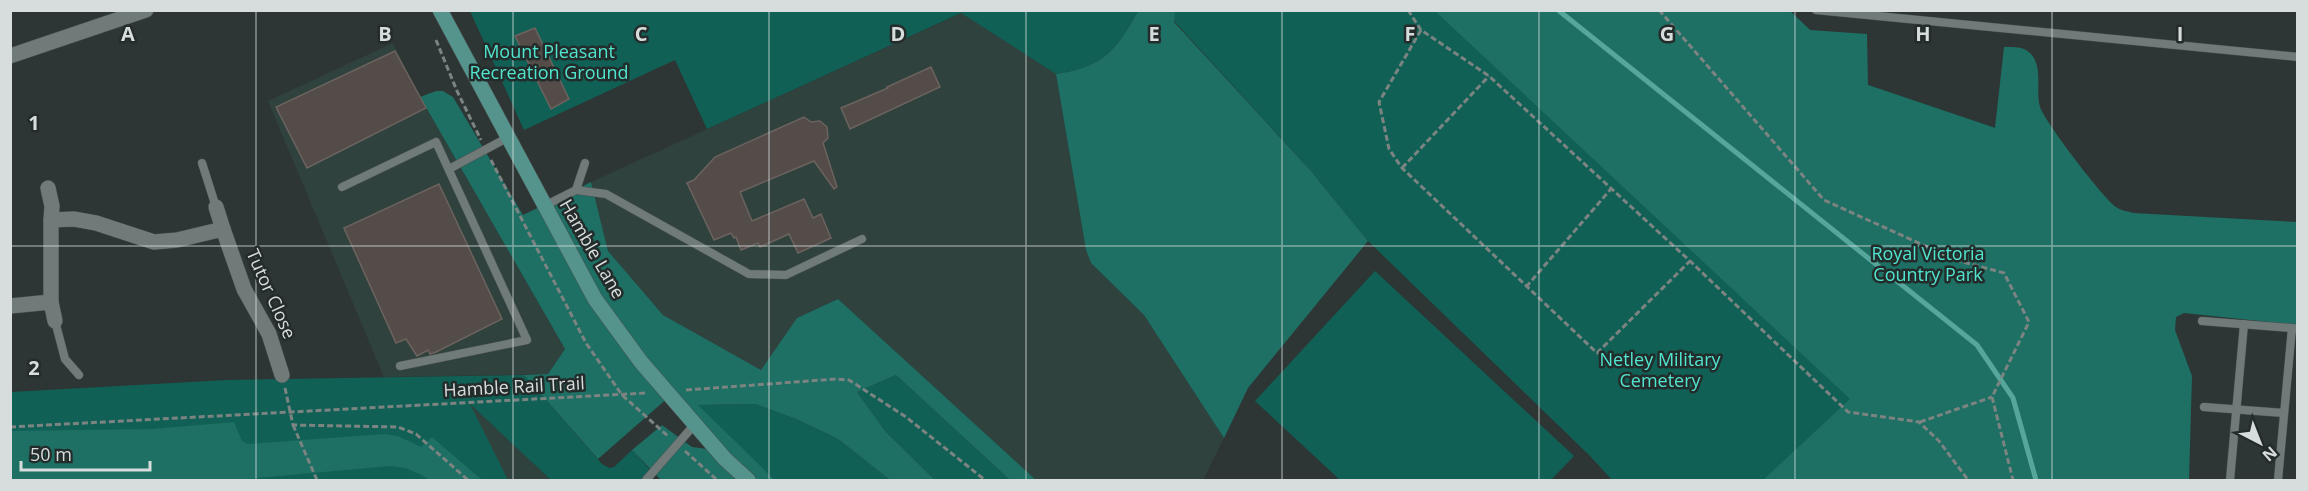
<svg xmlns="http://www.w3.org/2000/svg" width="2308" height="491" font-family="'Open Sans',sans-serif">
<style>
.built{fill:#30423e}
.green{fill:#106056}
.forest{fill:#1e6f64}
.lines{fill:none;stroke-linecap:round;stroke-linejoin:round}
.stream{stroke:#56a69c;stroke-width:5}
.building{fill:#544c48;stroke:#6c635f;stroke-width:1.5}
.lane-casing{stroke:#4b5352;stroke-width:9}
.street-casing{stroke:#4b5352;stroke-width:16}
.secondary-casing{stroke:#4b5352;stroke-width:16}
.path{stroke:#7c8482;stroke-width:3;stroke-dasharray:6 3;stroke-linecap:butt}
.lane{stroke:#707b79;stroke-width:8}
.street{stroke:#707b79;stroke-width:15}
.secondary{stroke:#55948c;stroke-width:15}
.grid{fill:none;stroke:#d7dddc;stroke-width:1.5;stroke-opacity:0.55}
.labels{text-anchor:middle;stroke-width:5;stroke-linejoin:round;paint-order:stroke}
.park-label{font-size:18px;fill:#51e4ce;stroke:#232c2a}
.street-label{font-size:18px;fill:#d7dddc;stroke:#232c2a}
.grid-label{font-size:20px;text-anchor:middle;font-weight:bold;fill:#d7dddc;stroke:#232c2a;stroke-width:5;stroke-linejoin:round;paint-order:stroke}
</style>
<rect width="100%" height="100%" fill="#2d3634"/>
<g class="built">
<path d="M962,13L1056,74L1086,250L1091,263L1144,315L1224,438L1203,480H1036L838,299L797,318L761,370L663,315L608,251L591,182Z"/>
<path d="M393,43L426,108L565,349L548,374L384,377L268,101Z"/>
<path d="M469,403L551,480H482Z"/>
</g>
<g class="green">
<path d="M470,11H1138C1116,51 1103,67 1056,74L961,13L707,129L675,60L524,130Z"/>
<path d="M1165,11H1790L1868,85L2022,137L2189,480H1612L1591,457L1368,241L1311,171Z"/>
<path d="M1375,271L1574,456L1551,480H1340L1255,401Z"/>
<path d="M524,375L602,464L609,468L614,467L632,450L653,473L644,480H551L470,404L508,480H11V392L227,380Z"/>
<path d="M896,375L1010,480H935L886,432L857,392Z"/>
<path d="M755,404L796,419L838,439L890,480H775L697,405Z"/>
</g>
<g class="forest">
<path d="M1138,11H1175L1174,22L1311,171L1368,241L1248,388L1224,438L1144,315L1091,263L1086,250L1056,74C1103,67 1116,51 1138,11Z"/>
<path d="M1435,11H1790L1810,30L1867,34L1868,85L1995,128L2004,47C2013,47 2023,46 2030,53C2044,67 2035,91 2040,107C2045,122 2103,198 2116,207C2121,211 2128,211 2133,213L2297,222V325L2184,313L2176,317L2175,330L2192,376L2189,480H1763L1850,399Z"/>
<path d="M436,91H443L453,97L523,215L591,182L608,251L663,315L761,370L797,318L838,299L1036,480H1010L896,375L857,392L886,432L935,480H890L838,439L796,419L755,404L698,405L775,480H661L632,450L662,425L692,447L708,449L670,396L598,459L524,375L548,374L565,349L420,97Z"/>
<path d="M234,422L242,441L248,444L385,434L398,436L421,447L432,437L482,480H429L420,474L405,468L390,466L236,480H11V431L152,429Z"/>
</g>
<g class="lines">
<path class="stream" d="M1558,10L1977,345L2013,398L2036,480"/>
</g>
<g class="building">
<path d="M535,28L569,99L551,109L515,36Z"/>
<path d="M395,51L426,108L307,168L276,107Z"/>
<path d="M931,67L940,87L850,129L841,108L888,88L887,87Z"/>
<path d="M804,117L811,122L820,121L827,127L828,138L823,143L837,187L834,189L814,161L740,192L752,221L804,199L813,218L821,214L831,238L798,253L789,234L760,247L758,243L741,250L736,237L734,238L731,233L714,240L687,183L694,180L715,157Z"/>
<path d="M439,184L502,319L436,352L430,354L428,350L417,356L406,339L396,343L344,228Z"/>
</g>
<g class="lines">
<g class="lane-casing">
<g id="lane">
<path d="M1816,10L2298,57"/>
<path d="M202,163L216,207"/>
<path d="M449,169L507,138"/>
<path d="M342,187L436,142L527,340L400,366"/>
<path d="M576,190L585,163"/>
<path d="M544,206L576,190L606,194L749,274L786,275L862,239"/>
<path d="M55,321L65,359L79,375"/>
<path d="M2202,321L2292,328"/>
<path d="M2204,407L2284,413"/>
<path d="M646,480L695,424"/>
<path d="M2230,480L2244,324"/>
<path d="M2278,480L2292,328L2298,329"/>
</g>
</g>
<g class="street-casing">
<g id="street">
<path d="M10,56L146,10"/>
<path d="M48,188L52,206L51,220"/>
<path d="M216,207L223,229"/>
<path d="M51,302L55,321"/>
<path d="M10,306L51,302V220L74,219L96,223L154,242L177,240L223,229L244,289L269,334L282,375"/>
</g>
</g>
<g class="secondary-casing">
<path id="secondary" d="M440,10L595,299L641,362L725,459L748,480"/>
</g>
<g class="path">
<path d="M1408,10L1421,30L1489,76L1690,261L1848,412L1919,422L1939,441L1968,480"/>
<path d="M1659,10L1824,200L1956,260L2004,273L2029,322L1992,397L2013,480"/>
<path d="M1421,30L1379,102L1389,149L1402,168L1597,353L1690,261"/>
<path d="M436,40L457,91L481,140"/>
<path d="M491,160L586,343L622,395L669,437"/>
<path d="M1402,168L1489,76"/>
<path d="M1526,287L1611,189"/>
<path d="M285,388L293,425L398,427L416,434L468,480"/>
<path d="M686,390L836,379L849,380L906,417L985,480"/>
<path d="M1920,422L1992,397"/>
<path d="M293,425L317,480"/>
<path d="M10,427L647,393"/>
<path d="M685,451L717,480"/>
</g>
<use href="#lane" class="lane"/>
<use href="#street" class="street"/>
<use href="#secondary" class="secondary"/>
</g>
<path class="grid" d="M256,10V480M513,10V480M769,10V480M1026,10V480M1282,10V480M1539,10V480M1795,10V480M2052,10V480M10,246H2298"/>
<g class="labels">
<g class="park-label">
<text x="549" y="58">Mount Pleasant<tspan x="549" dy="21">Recreation Ground</tspan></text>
<text x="1928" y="260">Royal Victoria<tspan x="1928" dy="21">Country Park</tspan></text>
<text x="1660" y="366">Netley Military<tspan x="1660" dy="21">Cemetery</tspan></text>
</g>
<g class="street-label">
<text transform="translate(592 249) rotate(60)" y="6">Hamble Lane</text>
<text transform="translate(271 294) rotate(66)" y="6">Tutor Close</text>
<text transform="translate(514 387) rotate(-3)" y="6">Hamble Rail Trail</text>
</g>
</g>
<g class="grid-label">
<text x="128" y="41">A</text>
<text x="385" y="41">B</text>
<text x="641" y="41">C</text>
<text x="898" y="41">D</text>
<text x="1154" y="41">E</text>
<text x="1410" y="41">F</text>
<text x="1667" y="41">G</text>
<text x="1923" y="41">H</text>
<text x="2180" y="41">I</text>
<text x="34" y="130">1</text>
<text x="34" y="375">2</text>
</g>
<rect width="2308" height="491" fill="none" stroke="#d7dddc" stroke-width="24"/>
<g transform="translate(2260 443) rotate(138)" stroke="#232c2a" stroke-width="4.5" paint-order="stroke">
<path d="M0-4.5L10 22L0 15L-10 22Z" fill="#d7dddc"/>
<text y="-9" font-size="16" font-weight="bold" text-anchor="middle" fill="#d7dddc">N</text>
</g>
<path d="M21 461v9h129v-9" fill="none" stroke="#d7dddc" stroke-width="3"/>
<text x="30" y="461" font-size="18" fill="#d7dddc" stroke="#232c2a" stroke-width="4.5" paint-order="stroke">50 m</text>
</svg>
